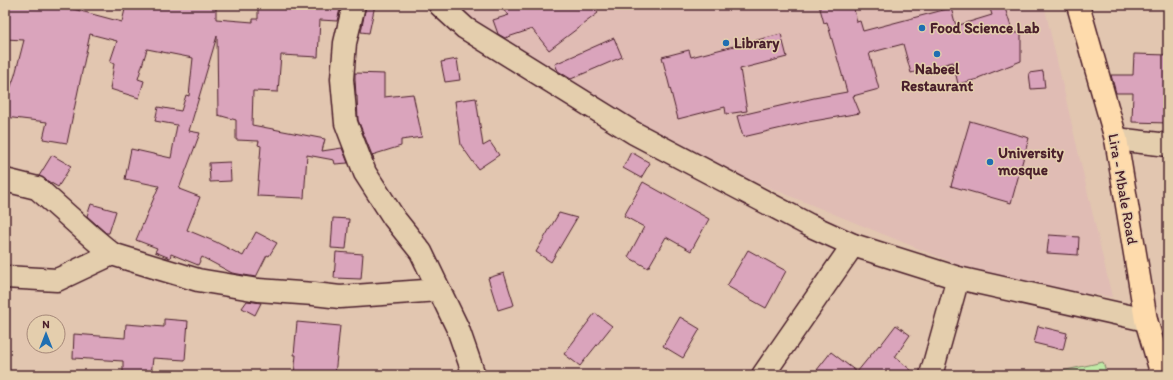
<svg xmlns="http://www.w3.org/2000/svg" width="1173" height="380" font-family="Itim,sans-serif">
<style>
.built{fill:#e0bcb4}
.green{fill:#bee9a6;stroke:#848468}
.building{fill:#daa4bc;stroke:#4a1f2b}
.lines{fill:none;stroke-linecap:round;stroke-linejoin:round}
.minor-casing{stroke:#4a1f2b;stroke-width:25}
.major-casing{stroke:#4a1f2b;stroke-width:25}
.minor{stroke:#e4cead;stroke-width:22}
.major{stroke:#fedbac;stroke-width:22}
.poi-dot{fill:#1f6fb2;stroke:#e4cead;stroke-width:1.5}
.labels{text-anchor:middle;stroke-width:3;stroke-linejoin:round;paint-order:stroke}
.poi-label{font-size:15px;font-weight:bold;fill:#4a1f2b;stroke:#e4cead;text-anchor:start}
.street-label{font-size:15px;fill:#4a1f2b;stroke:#e4cead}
</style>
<rect width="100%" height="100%" fill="#e2c6b0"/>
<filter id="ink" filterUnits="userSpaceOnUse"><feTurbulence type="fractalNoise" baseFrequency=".025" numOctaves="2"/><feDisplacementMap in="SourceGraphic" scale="8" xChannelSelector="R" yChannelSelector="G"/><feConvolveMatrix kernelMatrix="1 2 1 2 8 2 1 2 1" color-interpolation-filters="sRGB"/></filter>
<g filter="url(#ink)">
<path class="built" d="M448,5H1044L1112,297L1000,282L636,133Z"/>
<path class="green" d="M1103,362L1107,375H1043Z"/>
<g class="building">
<path d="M5,5H74L73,9L122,22L126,5H216V19L253,22V19H258V5H341L337,21L320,20L318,57L281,55L278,92L253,91L252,125L325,139L322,151L342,148L348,163L335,164L334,160L307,155L304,198L257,196L261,146L258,145L259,141L236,140V120L218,115L217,36L189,131L200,133L179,189L200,197L187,230L216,242L243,256L256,232L277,243L269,256L267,255L256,277L232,273L202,257L198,265L171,254L170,258L155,252L157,248L136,240L159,186L125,179L131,149L171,158L177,125L155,121L158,107L181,111L186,95L189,96L193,58L147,49L138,79L144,81L139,98L110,89L114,64L110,62L117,41L90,34L67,143L43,139L47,122L5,117V103L15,75L24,40L5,39Z"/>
<path d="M366,5H375L369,33L361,32Z"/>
<path d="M497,5H592L598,13L549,50L532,29L505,38L498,34L493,20L509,15Z"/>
<path d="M819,5H853L857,22L860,21L863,31L951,8L956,26L992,15L989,5H1004L1013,33H1021V61L978,78V79L958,84L953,62L911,73L903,44L869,53L879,89L853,96L860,113L808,122L743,137L737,116L814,98L847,92L827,22L824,23Z"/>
<path d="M781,34L787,57L740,69L747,111L726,114L725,107L678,119L662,57L689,50L691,57Z"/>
<path d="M614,38L622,57L571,79L558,71L555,64Z"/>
<path d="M1134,54L1168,55V123L1132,122L1133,93H1116L1111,75H1133Z"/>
<path d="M457,59L460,80L445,82L441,62Z"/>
<path d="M1043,71L1045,88L1031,89L1029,73Z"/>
<path d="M355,73L384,74V97L413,94L422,137L401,140V146L372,155L374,160L358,120L357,96H356L355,79Z"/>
<path d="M476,98L483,146L490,142L499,155L478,169L461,145L455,101Z"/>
<path d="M970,121L1029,138L1011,203L951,186Z"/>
<path d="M631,152L650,163L641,178L623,168Z"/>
<path d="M52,155L71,166L58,187L39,176Z"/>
<path d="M230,162L231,181L210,182L209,163Z"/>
<path d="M643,182L709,219L691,251L666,237L648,268L628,257L644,227L624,216Z"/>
<path d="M91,204L116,211L109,233H106L87,216Z"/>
<path d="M559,213L577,218L551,262L536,252Z"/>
<path d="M333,218L349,219L346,249L331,248Z"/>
<path d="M1049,235L1079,237L1078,255L1047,253Z"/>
<path d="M748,250L786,271L766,308L727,286Z"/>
<path d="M336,252L363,254L361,279L334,278Z"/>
<path d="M504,273L514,305L498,310L488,278Z"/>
<path d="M247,301L261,303L255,315L242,308Z"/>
<path d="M595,313L612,326L580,366L564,354Z"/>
<path d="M680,317L700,329L683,358L663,346Z"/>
<path d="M164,319L188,321L185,360L153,358L151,375H123V361L73,358L74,334L125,338L126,324L164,327Z"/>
<path d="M297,322L340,326L335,375H294L296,355H294Z"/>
<path d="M896,325L910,335L895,357L917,375H813L831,352L857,372L879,345L880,346Z"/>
<path d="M1038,326L1067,333L1063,350L1034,343Z"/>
</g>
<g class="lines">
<g class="minor-casing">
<g id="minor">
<path d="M354,5L345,43L342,79L346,123L365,173L394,218L421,252L458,329L474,375"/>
<path d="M440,5L465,28L634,133L809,225L853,245L958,278L1146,320"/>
<path d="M1116,139L1168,145"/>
<path d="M5,180L37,188L93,238L112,254"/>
<path d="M5,277L57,280L112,254L151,266L198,280L258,290L314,294L340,297L439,290"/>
<path d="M763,375L853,245"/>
<path d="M931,375L958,278"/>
</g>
</g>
<g class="major-casing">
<path id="major" d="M1078,5L1116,139L1146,320L1162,375"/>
</g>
<use href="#minor" class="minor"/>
<use href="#major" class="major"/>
</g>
</g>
<g class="poi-dot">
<circle cx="922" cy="28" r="4"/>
<circle cx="726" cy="43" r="4"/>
<circle cx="937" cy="54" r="4"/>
<circle cx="990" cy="162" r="4"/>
</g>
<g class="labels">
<g class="poi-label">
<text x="930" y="33">Food Science Lab</text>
<text x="734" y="48">Library</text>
<text x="937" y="74" text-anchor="middle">Nabeel<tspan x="937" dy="17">Restaurant</tspan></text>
<text x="998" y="158">University<tspan x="998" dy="17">mosque</tspan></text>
</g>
<g class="street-label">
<text transform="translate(1123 189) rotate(80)" y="5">Lira - Mbale Road</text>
</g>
</g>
<rect width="1173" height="380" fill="none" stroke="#e4cead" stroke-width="20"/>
<rect x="10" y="10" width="1153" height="360" fill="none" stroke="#4a1f2b" stroke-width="1.5" filter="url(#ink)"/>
<g transform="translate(46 334)"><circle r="19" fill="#e4cead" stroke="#a68879"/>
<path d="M0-3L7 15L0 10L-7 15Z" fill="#1f6fb2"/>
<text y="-6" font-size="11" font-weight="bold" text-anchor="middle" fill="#4a1f2b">N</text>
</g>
</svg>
